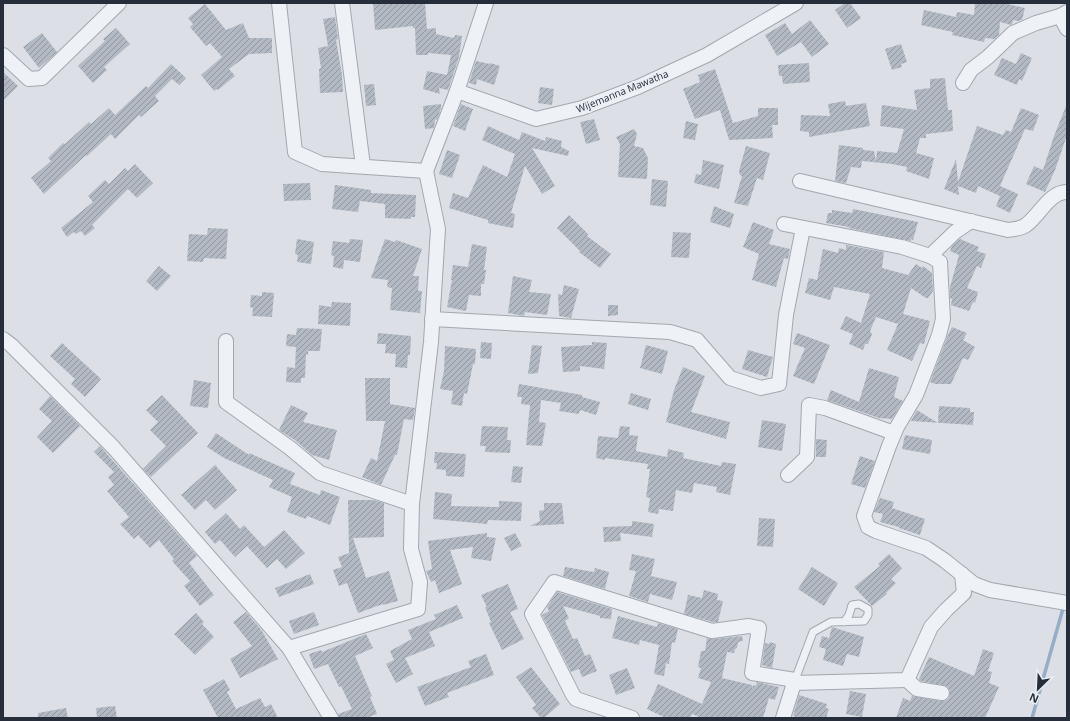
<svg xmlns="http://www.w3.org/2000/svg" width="1070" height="721" font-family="'Open Sans',sans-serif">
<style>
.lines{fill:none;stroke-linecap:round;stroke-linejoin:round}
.stream{stroke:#96adc7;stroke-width:3.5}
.building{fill:url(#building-hatch)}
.service-casing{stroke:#a2a7b0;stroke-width:9}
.minor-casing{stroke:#a2a7b0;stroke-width:16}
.service{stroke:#eef1f5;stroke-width:7}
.minor{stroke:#eef1f5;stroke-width:14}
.labels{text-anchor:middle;stroke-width:4;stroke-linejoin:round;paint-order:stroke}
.street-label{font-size:10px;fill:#262e3c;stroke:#ebeff4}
</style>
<defs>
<pattern id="building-hatch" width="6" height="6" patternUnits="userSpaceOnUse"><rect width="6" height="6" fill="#b3b9c3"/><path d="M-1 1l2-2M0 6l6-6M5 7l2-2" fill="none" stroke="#9197a0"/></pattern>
</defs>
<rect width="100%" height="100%" fill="#dce0e6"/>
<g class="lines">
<path class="stream" d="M1032,718L1064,605"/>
</g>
<g class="building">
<path d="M373,3H425L427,29L436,28V34L454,38L455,35L462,36L459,57L448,90L439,88L440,94L423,89L427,71L447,75L451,55L428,53V55H416L415,28H413V26L375,30Z"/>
<path d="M845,3H850L861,18L847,28L835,10Z"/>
<path d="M975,3H1003L1025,8L1022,20L1018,21L1013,20L1012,24L1011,25L1000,22L999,35L994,39L985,38L984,42L952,35L953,32L921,25L924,10L956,17L957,12L974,15Z"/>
<path d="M205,4L226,30L243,23L249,38H272V53L249,54L229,69L235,76L218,90L217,89L214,91L201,75L222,57L210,43L206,46L190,27L193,24L188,18Z"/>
<path d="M335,17L338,39L336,40L342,75L343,92L320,93L319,69L321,68L318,48L328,46L323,19Z"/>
<path d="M810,20L829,44L812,57L801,42L777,56L765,35L785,23L792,34Z"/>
<path d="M116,28L130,44L104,67L107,70L93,83L78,66L105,41L103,39Z"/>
<path d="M42,33L57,52L39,68L23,47Z"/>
<path d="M901,44L907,62L901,64L902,67L892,70L885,49Z"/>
<path d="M1021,53L1032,58L1022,81L1019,79L1017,85L994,75L1002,58L1016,64Z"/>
<path d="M476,61L490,64V63L500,66L494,85L477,79L476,85L469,83Z"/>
<path d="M809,63L810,82L783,84L782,76H779L778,65Z"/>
<path d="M171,64L186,78L179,85L172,79L155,96L159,101L141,117L139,115L115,139L111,134L87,156L86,155L44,194L31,178L51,161L48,158L63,143L65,144L89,122L91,124L109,108L115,115L146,86L148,88Z"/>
<path d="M715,69L733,123L758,116V108H778V125H772L773,138L729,140L720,110L695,119L683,89L700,82L698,75Z"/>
<path d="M3,72L18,86L3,101Z"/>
<path d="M945,78L948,110H952L953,131L926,134V138H920L916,153L934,158L929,179L906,171L907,167L892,164L862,161L861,168L851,167L846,183L835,181L839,145L863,148V150L874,151L876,161L877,151L897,153L904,129L880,126L882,105L917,110L914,90L930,88V79Z"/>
<path d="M374,84L376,105L366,106L364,85Z"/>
<path d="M540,87L554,89L552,105L538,103Z"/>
<path d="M845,101L846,106L866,103L870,126L809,137V132L800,131L801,115L830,116L828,104Z"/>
<path d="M441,104V108L437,120L435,119L434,128L425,129L423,106Z"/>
<path d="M461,104L473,109L465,131L453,126Z"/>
<path d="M1066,106L1067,135L1055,170L1045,192L1026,184L1034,166L1043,170L1054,136Z"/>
<path d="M1021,108L1039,115L1033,131L1025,129L1000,186L1018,194L1010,213L996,206L1000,196L978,186L976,193L958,186L959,195L944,189L956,159L958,182L977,126L1003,135L1006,130L1011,132Z"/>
<path d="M594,119L600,140L586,144L580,122Z"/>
<path d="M686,121L698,124L695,140L683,138Z"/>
<path d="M488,126L519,140L522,132L545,141L546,137L562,141L561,147L569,151L568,156L532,148L555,186L542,194L525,166L511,213L515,214L513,228L488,223V220L449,208L453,193L468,198L483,165L507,177L515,154L482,140Z"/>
<path d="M634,129L637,134L634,146L643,148L648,158L647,179L618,177L620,144L616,137Z"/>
<path d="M746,146L770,153L763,180L757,178L748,206L734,203L742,176L740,175L739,171Z"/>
<path d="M447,150L460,155L452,178L439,174Z"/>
<path d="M703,160L724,165L719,189L694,183L696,174L701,175Z"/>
<path d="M135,164L153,183L137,198L128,189L92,225L95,228L85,236L81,231L76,234L74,232L67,237L61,228L93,202L88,196L105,180L109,184L125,168L128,171Z"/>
<path d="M652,179L668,181L666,207L650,205Z"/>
<path d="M310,183L311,200L284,201L283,184Z"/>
<path d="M335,185L371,190V193L416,195L415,217H411V219L385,218V204L360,201L358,212L332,209Z"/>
<path d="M714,206L734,214L730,228L710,222Z"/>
<path d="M853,209L918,222L913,240L911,239V241L849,228V227L826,223L828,213H832V210L852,213Z"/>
<path d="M569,215L588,234L587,236L611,254L600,268L579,252L580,251L557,228Z"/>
<path d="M753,222L774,230L769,244L790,249L788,259L784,258L776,287L752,280L759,254L743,247Z"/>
<path d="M208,228L228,229L226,259L204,258L203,262L187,261L189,234L207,235Z"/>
<path d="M673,232L691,233L689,258L671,257Z"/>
<path d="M297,239L314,242L311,264L297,262L298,255L295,254Z"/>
<path d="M350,239L363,240L360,262L344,260L343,269L333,267L334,256L331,255L333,241L349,243Z"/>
<path d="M385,239L395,242L396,240L422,249L413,276H419L418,291H422L420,313L390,310L392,288L387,287L388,280L371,278Z"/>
<path d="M960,239L979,247L977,251L986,254L981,268L977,266L967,288L978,292L975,303L973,302L969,311L951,305L952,299L950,298V287L959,255L950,251L952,246Z"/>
<path d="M472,244L487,247L484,270H486L484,284H481V296L469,295L466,311L447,307L452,280H451L453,265L468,267Z"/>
<path d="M846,245L884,252L882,268L908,275L916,264L922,268L923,266L932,273L933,291L928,298H926L911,288L903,314L930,321L924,344L920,343L912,361L887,350L898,324L876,317L870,331L872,334L868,344H865L863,350L849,344L853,334L840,329L846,316L861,323L870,294L834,287L830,300L805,293L809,278L817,280L823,249L838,253L839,248L846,250Z"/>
<path d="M159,266L171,276L157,291L146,281Z"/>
<path d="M513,276L532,280L529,292L551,294L547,315L525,312L524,316L508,313Z"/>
<path d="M564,285L579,289L571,318L559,316L558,294L562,295Z"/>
<path d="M262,292L274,293L272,317L252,316L253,308L250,307L251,295L262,296Z"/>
<path d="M332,302L351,303L350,326L318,324L319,305L331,307Z"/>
<path d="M608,305H618V315L608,316Z"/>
<path d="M952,327L967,333L963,340L975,347L968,360L963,358L951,384H935L930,382L948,335Z"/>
<path d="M297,328L322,329L320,351H308V355L306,354L305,378H301V383L286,382L287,367L295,368L296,347L286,346L287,334L296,335Z"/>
<path d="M378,333L411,336L410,355H408L407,368L395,367L396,354L385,353L386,344H377Z"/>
<path d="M797,333L830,345L814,384L793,376L805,348L793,344Z"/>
<path d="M481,342L492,343L491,359L480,358Z"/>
<path d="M592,342L607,343L604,369L580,366V371L563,372L561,347L592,345Z"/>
<path d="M62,343L101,379L85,397L71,384L75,379L50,356Z"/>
<path d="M532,345L542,346L538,373L528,374Z"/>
<path d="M646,345L668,351L662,374L640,368Z"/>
<path d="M445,346L476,349L475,364H473L467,394L464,393L462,406L451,404L453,391L440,389L444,371Z"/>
<path d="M748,350L773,357L767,377L742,369Z"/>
<path d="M683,367L705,376L691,412L730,422L726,439L666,422L674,390Z"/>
<path d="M869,368L899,377L894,397L903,401L892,419L879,418L827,400L831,390L859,402Z"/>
<path d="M365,378H390V404L415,408L413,420L404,419L397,455H395L381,485L362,477L371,458L377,461L385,421H366Z"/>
<path d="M194,380L211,383L208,408L190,406Z"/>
<path d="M519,384L582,395V397L600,402L596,415L580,410L579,414L559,411L561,403L541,400L539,422L546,423L542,446L526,445L530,405L521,404L522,397H517Z"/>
<path d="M631,393L651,399L648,410L628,404Z"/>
<path d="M162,395L198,433L151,477L143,469L166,446L150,430L158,422L146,410Z"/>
<path d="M50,396L80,426L53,453L37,437L52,421L39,409Z"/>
<path d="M291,405L308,413L303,422L337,430L329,460L312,455L295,440L279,430Z"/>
<path d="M939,406L970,408V412H974L973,425L911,421L917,410L938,423Z"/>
<path d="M762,420L786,424L782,451L758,447Z"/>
<path d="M482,426L508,427L507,440H511L510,453L485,452L486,446H480Z"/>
<path d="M620,426L630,427L629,435L638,436L636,451L667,457L668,449L684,453L683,458L721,466L722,462L736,464L730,495L716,492L717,487L694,483L692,493L676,490L673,511L659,509L658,514L648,512L650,498L646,497L650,469H647L648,464L605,458V460L596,458L598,436L618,438Z"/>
<path d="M216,433L249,455V453L295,473L290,484L320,495L321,490L340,497L330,525L307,516L306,519L287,512L292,497L269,487L273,480L224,458L207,447Z"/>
<path d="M905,435L932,440L930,454L902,449Z"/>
<path d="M816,439L827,440L826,457H816Z"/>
<path d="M100,446L197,556L189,563L214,595L200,606L184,586L190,581L172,561L174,559L159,540L150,548L138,535L134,539L120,524L129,517L107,491L114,485L108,477L114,472L94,452Z"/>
<path d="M435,452L466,454L464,477L446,476V470L436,469L437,463H434Z"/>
<path d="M860,456L875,461L865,488L851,484Z"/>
<path d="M215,465L237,490L215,510L206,500L195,510L181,495Z"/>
<path d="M513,466L523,467L521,483L511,482Z"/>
<path d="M435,492L452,494L451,506L499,507V501L522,502L521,521L488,520L487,524L433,519Z"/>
<path d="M880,498L894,502L892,508L925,519L920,535L899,528V527L880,522L883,514L874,512Z"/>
<path d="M348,500H373L384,503V537L353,538L366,578L389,571L398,601L383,605V604L358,613L347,583L339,586L333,570L342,567L338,557L349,553Z"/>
<path d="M544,503H562L564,524L530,526L540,521L539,511L544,510Z"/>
<path d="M226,513L240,529L244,525L264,547L284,530L305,553L286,569L277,559L267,568L247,546L235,557L220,540L215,544L205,532Z"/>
<path d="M759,518L775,519L773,547L757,546Z"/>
<path d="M632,521L654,524L652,537L620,533L621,541L604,542L603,527L632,526Z"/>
<path d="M487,533V537L496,538L491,561L471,558L473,547L450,550L462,584L439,593L435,580L431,582L426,571L432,569L428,541Z"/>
<path d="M515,533L522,546L511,551L504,538Z"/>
<path d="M632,554L655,559L651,576L677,582L672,600L650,594L648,602L629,596L636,571L629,570Z"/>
<path d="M889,554L902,568L891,579L896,583L886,593L887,594L872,606L854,587L880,566L878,564Z"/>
<path d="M565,567L594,572L595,568L609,572L605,589L563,576Z"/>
<path d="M812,567L838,583L824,606L798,589Z"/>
<path d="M310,574L314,584L279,597L275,588Z"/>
<path d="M508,584L518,609L510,612L524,639L502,650L489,623L491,622L485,607H487L481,595Z"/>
<path d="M704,590L718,594L717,600L723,601L718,622H713L684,614L688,595L702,598Z"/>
<path d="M557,592L612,609L611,619L600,618V616L563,606L569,618L565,621L573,639L577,638L585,656L590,654L597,671L582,677L579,669L571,672L542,615L549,611L547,607Z"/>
<path d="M457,605L463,618L429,632L435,646L405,658L413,674L396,683L386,664L394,660L390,651L412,639L408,630L436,619L434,615Z"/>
<path d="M246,612L262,631L278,659L240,678L230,659L252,646L233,622Z"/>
<path d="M314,612L319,625L294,634L289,621Z"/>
<path d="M196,613L204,622L202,624L214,637L195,655L174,634Z"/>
<path d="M618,616L657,627L658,623L678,629L675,643L672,642L669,664L666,663L664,676L654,674L659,645L640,640L639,645L612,638Z"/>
<path d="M832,627L864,637L859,657L847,654L843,666L823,660L826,649L819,647L822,636L829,638Z"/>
<path d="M366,634L373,648L355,656L372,696L370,697L377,714L366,718H339L338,714L352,709L341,686L339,687L328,664L314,669L309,654L321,650L322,652Z"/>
<path d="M742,636L743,641L738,642L737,648L735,649L734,653L727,652L722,678L752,685V689L753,685L756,686L757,682L779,687L775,700L769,698L763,718H702L692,714L690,718H666L647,709L658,684L702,704L711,682L698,678L701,668L698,667L701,651H705L707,638L713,639Z"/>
<path d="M770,642L776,644L772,668L762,665L765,643L769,644Z"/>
<path d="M983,649L994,653L988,671L992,672L989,683L999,687L985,718H896L903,698L910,701L912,696L941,701H945L949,698L950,690L947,686L921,681L919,679L929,657L974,676Z"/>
<path d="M486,654L494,675L447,693L449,697L425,706L417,687L471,667L468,661Z"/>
<path d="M531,667L560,704L544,718H541L532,708L536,705L516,677Z"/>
<path d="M627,668L635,688L616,695L609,675Z"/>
<path d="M224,679L230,690L227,692L236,709L260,698L265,707L271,704L278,718H218L203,690Z"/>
<path d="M850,691L866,694L862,717L846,714Z"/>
<path d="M799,695L827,704L826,708L829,709L826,718H800L793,716Z"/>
<path d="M115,706L117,718H97L96,708Z"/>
<path d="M66,708L68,718H38V713Z"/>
</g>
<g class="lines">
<g class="service-casing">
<path id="service" d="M795,680L813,632L831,622L864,621L868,615V609L859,604L852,605L849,615L844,622"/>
</g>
<g class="minor-casing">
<g id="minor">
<path d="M279,3L295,152L322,164L426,171L457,91"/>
<path d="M342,3L363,166"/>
<path d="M486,3L457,91L536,119L582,108L638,87L707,55L796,3"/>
<path d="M1067,12L1060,16L1067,29"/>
<path d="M3,55L29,79L42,78L119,3"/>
<path d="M963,83L971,70L988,57L1013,33L1036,23L1060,16"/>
<path d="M800,181L1008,230C1013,229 1021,229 1026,225C1040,215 1049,192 1067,192"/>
<path d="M784,224L902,247L930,256L940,262L943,319L939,335L916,395L897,427L889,446L864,516L868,527L876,531L926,548L944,560L974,584L990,590L1067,603"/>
<path d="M930,256L955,232L971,221"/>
<path d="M432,319L670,332L697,340L730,378L761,388L779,384L786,315L803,228"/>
<path d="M3,339L11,345L113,447L289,648L331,718"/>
<path d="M226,341V402L290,448L320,473L412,504"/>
<path d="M788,475L807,457L809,405L825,408L894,433"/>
<path d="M289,648L418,609L420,582L411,549L412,504L431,342L438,229L426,171"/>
<path d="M907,680L917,689L942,693"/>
<path d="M794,683L907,680L931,627L946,610L964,593L962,574"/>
<path d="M632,718L576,699L573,695L532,614L554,582L712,631L749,626L759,628L752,673L795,680L783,718"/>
</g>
</g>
<use href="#service" class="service"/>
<use href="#minor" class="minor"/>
</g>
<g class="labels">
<g class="street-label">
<text transform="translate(622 91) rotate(-22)" y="4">Wijemanna Mawatha</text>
</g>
</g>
<rect width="1070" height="721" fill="none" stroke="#262e3c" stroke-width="8"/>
<g transform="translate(1038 689) rotate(204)" stroke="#ebeff4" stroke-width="3" paint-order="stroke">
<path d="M0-3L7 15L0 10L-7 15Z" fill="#262e3c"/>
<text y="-6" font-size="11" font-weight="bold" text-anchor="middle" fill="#262e3c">N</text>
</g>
</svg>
